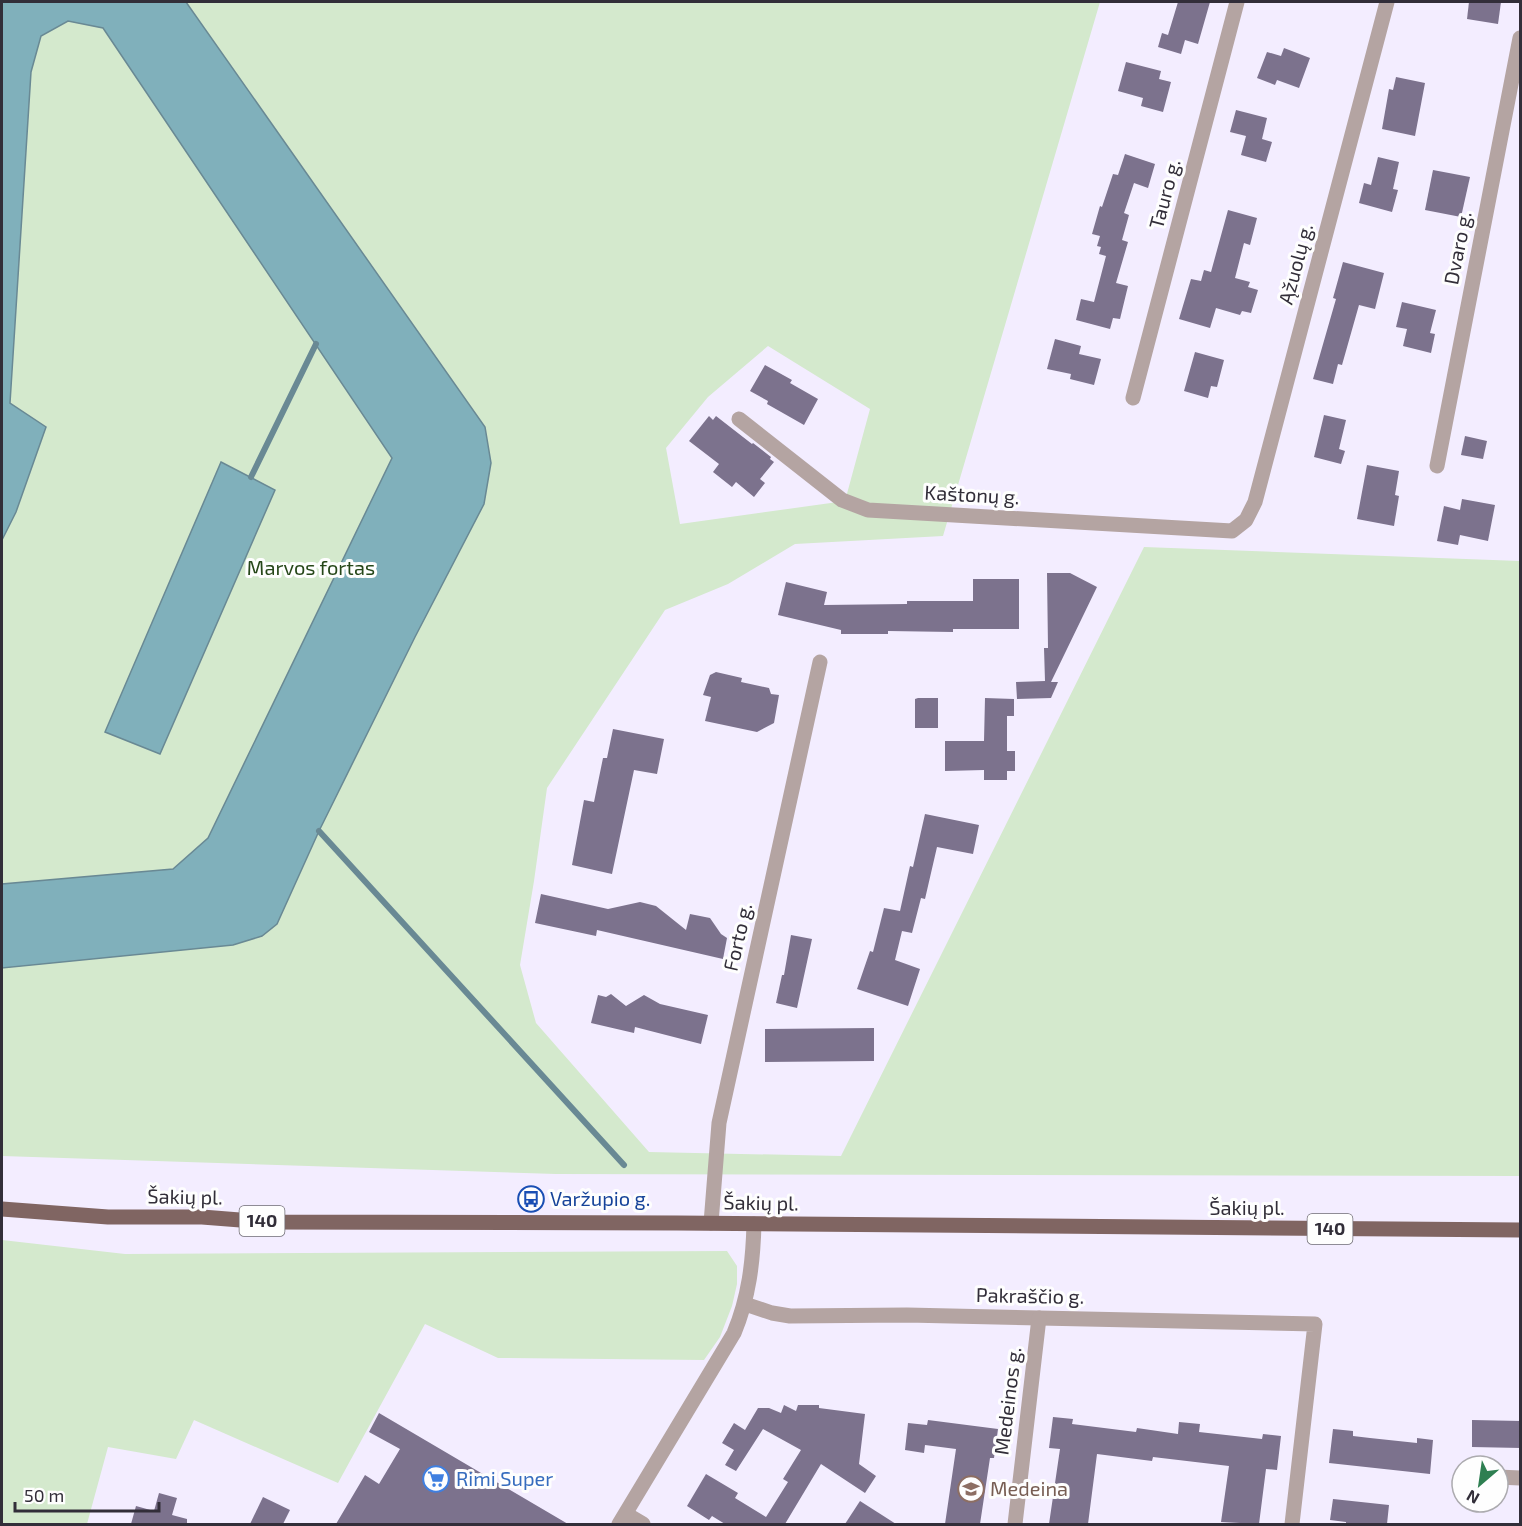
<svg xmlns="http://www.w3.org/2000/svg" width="1522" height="1526" font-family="'Exo 2',sans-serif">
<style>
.green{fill:#d4e9cd;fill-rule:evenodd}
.water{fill:#80b0bb;stroke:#698994;stroke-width:1.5}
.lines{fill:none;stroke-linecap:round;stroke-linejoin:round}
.stream{stroke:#698994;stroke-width:6}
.building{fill:#7c728d}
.minor{stroke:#b4a4a2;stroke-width:15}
.major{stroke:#806562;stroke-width:15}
.labels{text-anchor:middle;stroke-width:6;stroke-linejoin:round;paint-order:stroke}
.shield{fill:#fefefe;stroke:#6f6c74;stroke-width:1.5}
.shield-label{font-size:18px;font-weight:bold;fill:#322e39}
.street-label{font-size:20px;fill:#322e39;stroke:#fefefe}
.park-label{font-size:20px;fill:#264719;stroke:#fefefe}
.transit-label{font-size:20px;fill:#164399;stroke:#fefefe;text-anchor:start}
.shop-label{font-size:20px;fill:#366cbe;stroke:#fefefe;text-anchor:start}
.education-label{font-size:20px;fill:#785e54;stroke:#fefefe;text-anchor:start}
</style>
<rect width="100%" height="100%" fill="#f3edff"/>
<g class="green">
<path d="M2,2H1100L943,536L795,544L728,584L665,610L547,788L534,881L520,965L536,1023L649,1152L841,1156L1144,547L1520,561V1176L556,1174L2,1156ZM768,346L870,409L845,501L680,524L666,448L708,397Z"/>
<path d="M2,1240L125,1254L727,1251L737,1266V1284L732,1306L720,1337L704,1360L498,1358L425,1324L338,1483L194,1420L176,1459L108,1447L87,1524H2Z"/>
</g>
<g class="water">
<path d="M2,2H186L485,427L491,463L484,504L415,637L319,831L277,924L262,936L233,945L2,968V884L173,869L208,838L392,458L103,28L68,21L41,36L31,72L10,403L46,427L16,512L2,540Z"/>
<path d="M221,462L275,490L160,754L105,732Z"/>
</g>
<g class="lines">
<g class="stream">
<path d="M251,477L316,344"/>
<path d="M319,831L624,1165"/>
</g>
</g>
<g class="building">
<path d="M1178,2H1210L1198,44L1185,40L1181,54L1158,47L1162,33L1168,35Z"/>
<path d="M1469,2H1501L1498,24L1467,19Z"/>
<path d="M1284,48L1310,58L1299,88L1277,80L1275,85L1257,78L1267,52L1281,56Z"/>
<path d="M1126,62L1161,71L1159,79L1171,82L1163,112L1141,106L1143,98L1118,91Z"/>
<path d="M1396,77L1425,83L1415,136L1382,129L1389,89L1393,90Z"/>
<path d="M1236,110L1267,118L1262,139L1272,142L1266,162L1241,155L1246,136L1230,132Z"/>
<path d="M1125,154L1155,164L1148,188L1134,183L1124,213L1129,215L1122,240L1128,242L1116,283L1128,286L1120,319L1113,318L1110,329L1076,320L1081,299L1094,302L1106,256L1099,254L1101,247L1097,246L1100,236L1092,234L1100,206L1102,207L1113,174L1118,175Z"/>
<path d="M1378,157L1399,162L1393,189L1398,190L1392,212L1359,203L1364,183L1371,185Z"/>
<path d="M1433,170L1470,177L1461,217L1425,210Z"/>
<path d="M1228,210L1257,218L1250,245L1244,243L1235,278L1250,282L1248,287L1258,290L1251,313L1242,311L1240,315L1216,308L1210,328L1179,319L1191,279L1201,281L1204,270L1211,272Z"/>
<path d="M1343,262L1384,273L1375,309L1359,305L1342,365L1338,364L1333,384L1313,379L1336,299L1333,298Z"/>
<path d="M1402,302L1436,310L1430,333L1435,334L1431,353L1403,346L1407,329L1396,327Z"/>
<path d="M1055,339L1081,346L1079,354L1101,359L1094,385L1070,379L1071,374L1047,369Z"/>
<path d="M1195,352L1224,360L1217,387L1211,386L1208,398L1184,391Z"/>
<path d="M765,365L792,380L790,383L818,399L804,425L767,404L768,401L750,391Z"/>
<path d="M1324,415L1346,420L1339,449L1345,451L1341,464L1314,457Z"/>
<path d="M709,416L713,420L716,416L752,444L753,443L771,457L770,459L774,462L760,479L765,483L754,497L736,482L732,487L713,472L719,464L689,441Z"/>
<path d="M1465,436L1487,441L1483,459L1461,455Z"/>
<path d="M1367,465L1399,471L1395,495L1399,496L1394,526L1357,519Z"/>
<path d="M1462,499L1495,505L1488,541L1460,535L1458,545L1437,541L1444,506L1460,510Z"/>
<path d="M1047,573H1070L1097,587L1051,682H1058L1051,698L1017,699L1016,682L1045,681L1044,648H1048Z"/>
<path d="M973,579H1019V629H953V632L888,631V634H841V630L778,615L786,582L827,592L824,605L907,604V601H973Z"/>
<path d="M716,672L742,678L741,682L769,688L771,694L779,695L774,723L757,732L705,721L711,697L703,695L710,675Z"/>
<path d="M918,698H938V728H915V699Z"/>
<path d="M985,698L1014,699V716H1007V751H1015V771H1007V780H984V770L945,771V741H984Z"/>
<path d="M613,729L664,739L657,774L634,770L612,874L572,865L584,800L594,802L603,758H607Z"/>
<path d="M925,814L979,825L973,854L937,847L925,899L921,898L912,933L902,931L895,960L920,969L908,1006L857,989L870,951L873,952L884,908L900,911L910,866L913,867Z"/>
<path d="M541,894L608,909L640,902L656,906L686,930L690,914L710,918L721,934L727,938L723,959L597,930L596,936L535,923Z"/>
<path d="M791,935L812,939L797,1008L776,1003L782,975H784Z"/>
<path d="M611,994L626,1006L644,995L660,1004L708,1015L701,1044L635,1027L634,1033L591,1023L598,995L606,997Z"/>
<path d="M874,1028V1061L765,1062V1029Z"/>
<path d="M784,1405L796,1411L798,1405H819V1408L865,1414L859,1464L876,1476L865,1493L821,1464L785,1524H725L712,1516L709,1520L687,1506L706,1474L738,1493L735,1498L766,1517L788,1482L783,1479L801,1450L763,1429L736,1471L725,1465L734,1450L722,1443L734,1423L745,1430L758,1408H769L781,1413Z"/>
<path d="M379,1413L568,1524H336L365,1475L379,1484L400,1449L369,1432Z"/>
<path d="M1053,1417L1073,1419L1072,1424L1136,1432L1137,1428L1178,1434L1179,1422L1200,1424L1199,1432L1262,1439L1263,1434L1281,1436L1277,1470L1266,1469L1259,1524L1221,1522L1229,1466L1153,1457L1152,1461L1097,1454L1088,1524H1049L1060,1449L1049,1448Z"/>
<path d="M928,1420L998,1429L994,1458H990L980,1524H945L956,1449L925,1445L924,1453L905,1450L908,1423L927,1425Z"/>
<path d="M1472,1420L1521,1421V1448L1472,1447Z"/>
<path d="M1333,1429L1353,1431V1436L1370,1438L1417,1443V1438L1433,1440L1430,1474L1329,1463Z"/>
<path d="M159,1493L177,1498L172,1515L187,1519V1524H131L136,1506L154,1511Z"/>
<path d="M263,1497L290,1510L283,1524H250Z"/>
<path d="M1333,1499L1389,1505L1387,1524H1346V1522L1330,1520Z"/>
<path d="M860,1501L896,1524H845Z"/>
</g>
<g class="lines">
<g class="minor">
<path d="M1133,398L1237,2"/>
<path d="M739,419L842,500L868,510L1232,531L1246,520L1255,502L1387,2"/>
<path d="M1437,466L1520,38"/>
<path d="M711,1223L719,1123L820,662"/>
<path d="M745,1304L772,1313L790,1316L907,1315L1315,1324L1292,1524"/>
<path d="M1498,1477L1520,1478"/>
<path d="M626,1514L643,1524"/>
<path d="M619,1524L734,1333C749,1297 753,1262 754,1224"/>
<path d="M1015,1524L1039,1318"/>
</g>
<path class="major" d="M2,1209L108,1217H202L265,1222L678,1223L1520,1230"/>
</g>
<defs>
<g id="bus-ring" transform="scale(1.35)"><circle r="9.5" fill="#fefefe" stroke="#1a4fb4" stroke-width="1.5"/><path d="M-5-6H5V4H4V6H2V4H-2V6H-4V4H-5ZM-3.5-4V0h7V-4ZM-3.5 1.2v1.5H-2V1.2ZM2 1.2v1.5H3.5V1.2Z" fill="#1a4fb4"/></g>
<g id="supermarket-ring" transform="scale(1.35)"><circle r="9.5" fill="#fefefe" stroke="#3f7fe0" stroke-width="1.5"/><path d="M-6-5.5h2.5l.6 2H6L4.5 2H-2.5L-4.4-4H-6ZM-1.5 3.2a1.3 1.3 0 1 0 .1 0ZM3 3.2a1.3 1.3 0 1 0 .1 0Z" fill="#3f7fe0"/></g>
<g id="school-ring" transform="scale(1.35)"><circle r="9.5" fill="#fefefe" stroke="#8d6e63" stroke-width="1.5"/><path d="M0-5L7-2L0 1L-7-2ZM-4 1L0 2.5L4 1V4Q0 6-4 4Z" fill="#8d6e63"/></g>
</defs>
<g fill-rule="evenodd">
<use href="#bus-ring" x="531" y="1199"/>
<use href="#supermarket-ring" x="436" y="1479"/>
<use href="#school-ring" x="971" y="1489"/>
</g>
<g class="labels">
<g class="shield">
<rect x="239.5" y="1206" width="45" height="30" rx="4.5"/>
<rect x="1307.5" y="1214" width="45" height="30" rx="4.5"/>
</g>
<g class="shield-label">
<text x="262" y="1227">140</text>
<text x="1330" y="1235">140</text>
</g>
<g class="street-label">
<text transform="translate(1165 194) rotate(-75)" y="7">Tauro g.</text>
<text transform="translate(1458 248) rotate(-79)" y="7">Dvaro g.</text>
<text transform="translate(1296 264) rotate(-75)" y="7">Ąžuolų g.</text>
<text transform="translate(972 495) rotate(3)" y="7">Kaštonų g.</text>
<text transform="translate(738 937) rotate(-77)" y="7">Forto g.</text>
<text transform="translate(185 1197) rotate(1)" y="7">Šakių pl.</text>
<text transform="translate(761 1203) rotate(1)" y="7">Šakių pl.</text>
<text x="1247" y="1215">Šakių pl.</text>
<text transform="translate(1030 1296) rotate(1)" y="7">Pakraščio g.</text>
<text transform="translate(1008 1401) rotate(-83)" y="7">Medeinos g.</text>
</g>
<g class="park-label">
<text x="311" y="575">Marvos fortas</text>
</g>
<g class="transit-label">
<text x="550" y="1206">Varžupio g.</text>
</g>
<g class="shop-label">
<text x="456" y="1486">Rimi Super</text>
</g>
<g class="education-label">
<text x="990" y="1496">Medeina</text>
</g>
</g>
<rect width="1522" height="1526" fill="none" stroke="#322e39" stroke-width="6"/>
<g transform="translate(1480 1484) rotate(209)"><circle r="28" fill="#fefefe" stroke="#acabaf" stroke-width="1.5"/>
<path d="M0-4.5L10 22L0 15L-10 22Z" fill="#2e7f51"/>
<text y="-9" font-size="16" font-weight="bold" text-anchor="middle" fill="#322e39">N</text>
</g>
<path d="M15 1502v9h144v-9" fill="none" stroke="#322e39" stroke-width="3"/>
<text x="24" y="1502" font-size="18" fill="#322e39" stroke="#fefefe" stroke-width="4.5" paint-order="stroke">50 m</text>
</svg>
